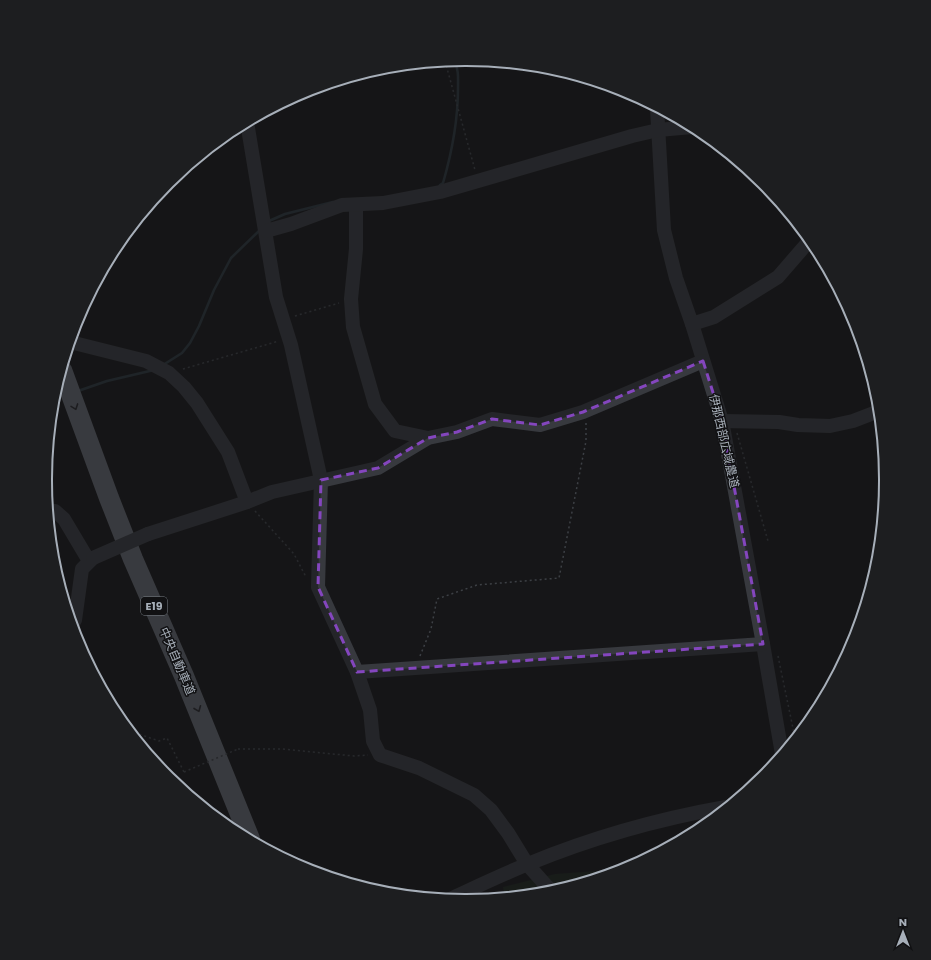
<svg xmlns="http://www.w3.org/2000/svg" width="931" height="960" font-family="Poppins,'Noto Sans JP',sans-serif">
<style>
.green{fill:#1c241c}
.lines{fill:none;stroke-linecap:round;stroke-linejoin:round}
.stream{stroke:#2b373d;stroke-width:2.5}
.path{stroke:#3d4045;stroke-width:1.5;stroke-dasharray:2 3;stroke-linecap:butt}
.minor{stroke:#37393e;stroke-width:14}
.highway{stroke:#63676f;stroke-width:20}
.path-bridge{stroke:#3d4045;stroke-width:1.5;stroke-dasharray:2 3;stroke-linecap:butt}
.minor-bridge{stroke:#37393e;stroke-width:14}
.oneway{stroke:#26262a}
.marked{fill:none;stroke:#8446be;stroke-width:3;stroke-dasharray:8 5;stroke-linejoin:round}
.labels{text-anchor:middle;stroke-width:3;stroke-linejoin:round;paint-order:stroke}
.shield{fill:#111113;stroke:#7a8087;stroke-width:1}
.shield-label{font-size:11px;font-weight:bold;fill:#a7afb9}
.street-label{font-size:12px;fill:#a7afb9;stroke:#111113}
.rim{fill:none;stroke:#a7afb9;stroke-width:2}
</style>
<rect width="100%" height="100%" fill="#161618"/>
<path class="green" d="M623,869L547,892L505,897L503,887L555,874Z"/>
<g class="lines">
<g class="stream">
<path d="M440,185L443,183C452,152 458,121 458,88C458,79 459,69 454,61"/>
<path d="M269,221L285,214L333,202"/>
<path d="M163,365L182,353L190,343L199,326L214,290L231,258L260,230"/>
<path d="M78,391L107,381L154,370"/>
</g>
<g class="path">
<path d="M445,61L475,170"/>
<path d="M295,316L339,303"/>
<path d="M183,369L279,341"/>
<path d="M737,433L768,541"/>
<path d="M255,511L294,554L306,577"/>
<path d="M420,656L431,629L437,599L477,585L559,578L586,441V423"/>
<path d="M778,656L795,738"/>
<path d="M130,731L159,741L167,738L184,772"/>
<path d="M238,749H282L354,756L368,755"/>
</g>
<g class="minor">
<path d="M657,108L664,230L676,278L692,324L722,421L763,644L782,754"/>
<path d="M247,122L276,297L291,345L321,480L318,587L357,672L370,710L373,741L380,755L419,768L474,795L491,810L508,833L527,864L551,891"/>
<path d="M356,205V249L351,299L353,327L375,404L395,431L428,438"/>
<path d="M266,231L291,224L342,205L383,203L440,192L632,136L658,130L692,127"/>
<path d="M692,324L714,317L778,277L810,240"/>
<path d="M70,342L146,361L169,373L184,387L197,403L228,452L247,502"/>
<path d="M722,421L779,422L798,425L830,426L853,421L879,411"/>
<path d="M48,511H55L64,519L89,561"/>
<path d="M148,534L247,502L272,492L378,468L428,438L457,432L492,419L540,425L583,412L703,361"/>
<path d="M72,625L75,620L82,569L93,558"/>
<path d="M357,672L763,644"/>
<path d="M450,899C476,887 501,875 528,864C591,838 658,819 726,807"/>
</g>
<path class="highway" d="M62,370L109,498L133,559L184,676L250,839"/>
<path class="path-bridge" d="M184,772L238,749"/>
<path class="minor-bridge" d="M93,558L148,534"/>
</g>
<defs><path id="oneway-chevron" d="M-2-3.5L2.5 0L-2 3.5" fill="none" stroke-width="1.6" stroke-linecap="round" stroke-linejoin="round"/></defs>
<g class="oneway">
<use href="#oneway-chevron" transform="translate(75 407) rotate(70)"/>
<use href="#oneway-chevron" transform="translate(198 709) rotate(68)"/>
</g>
<path d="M0 0H931V960H0ZM703,361L722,421L763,644L357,672L318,587L321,480L378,468L428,438L457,432L492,419L540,425L583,412Z" fill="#161618" fill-opacity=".55" fill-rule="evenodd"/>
<path class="marked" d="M703,361L722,421L763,644L357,672L318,587L321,480L378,468L428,438L457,432L492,419L540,425L583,412Z"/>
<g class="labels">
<rect class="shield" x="141" y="597" width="26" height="18" rx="3"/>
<g class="shield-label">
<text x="154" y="610">E19</text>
</g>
<g class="street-label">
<text transform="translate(724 441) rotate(77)" y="4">伊那西部広域農道</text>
<text transform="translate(177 661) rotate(67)" y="4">中央自動車道</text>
</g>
</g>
<path d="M0 0H931V960H0ZM465 66H466A413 413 0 0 1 879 479V481A413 413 0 0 1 466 894H465A413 413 0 0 1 52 481V479A413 413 0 0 1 465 66Z" fill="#1d1e20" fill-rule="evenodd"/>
<path class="rim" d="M465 66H466A413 413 0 0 1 879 479V481A413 413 0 0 1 466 894H465A413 413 0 0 1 52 481V479A413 413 0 0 1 465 66Z"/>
<g transform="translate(903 932)" stroke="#111113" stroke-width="3" paint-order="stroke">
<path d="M0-3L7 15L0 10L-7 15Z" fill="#a7afb9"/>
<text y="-6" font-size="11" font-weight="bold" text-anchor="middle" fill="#a7afb9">N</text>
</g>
</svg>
